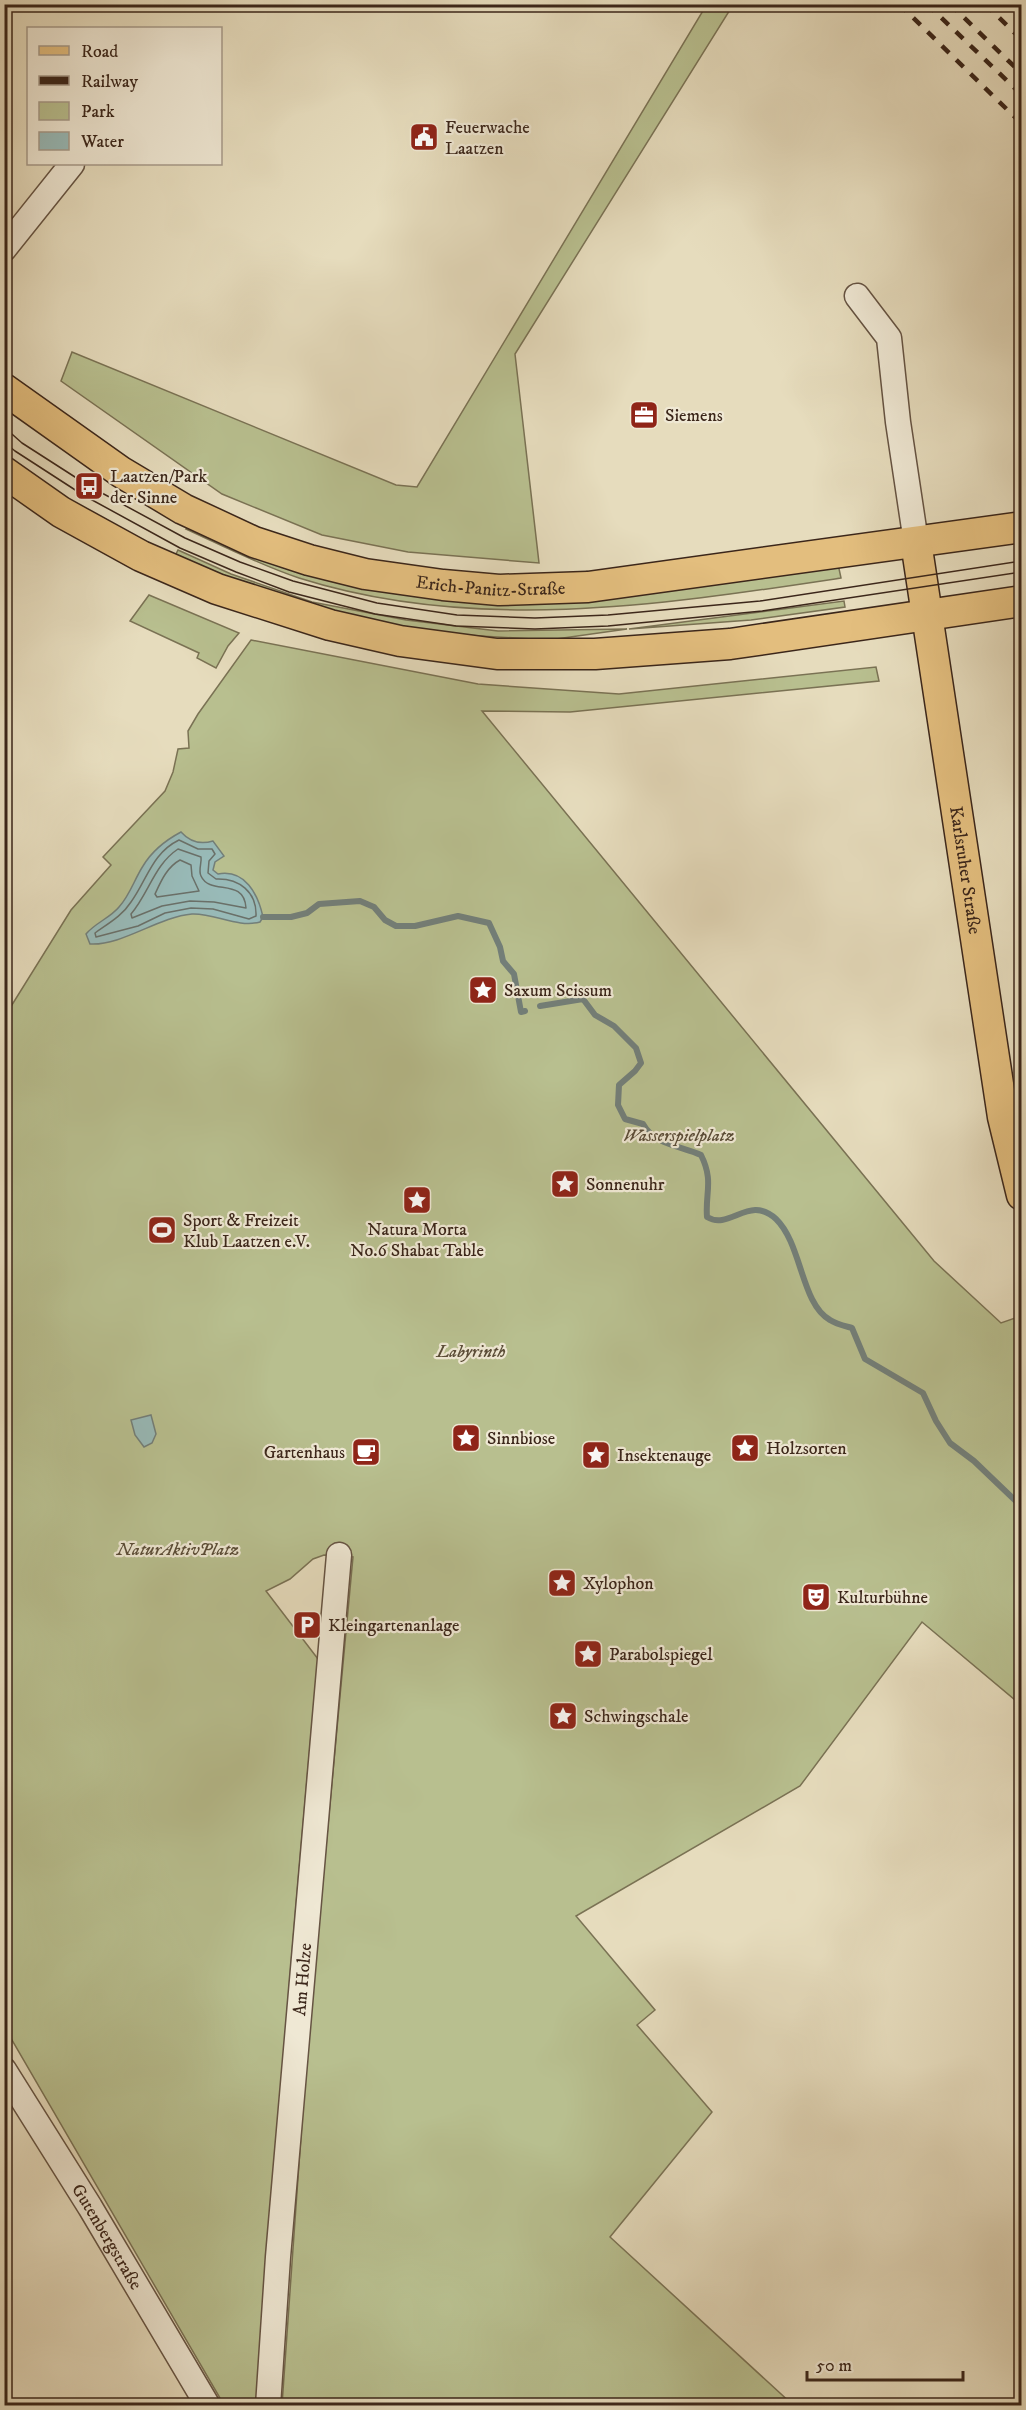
<svg xmlns="http://www.w3.org/2000/svg" width="1026" height="2410" font-family="'IM FELL DW Pica',serif">
<style>
.green{fill:#b8bf8f;stroke:#7a7254;stroke-width:1.5}
.water{fill:#98bab8;stroke:#737f79;stroke-width:1.5}
.lines{fill:none;stroke-linecap:round;stroke-linejoin:round}
.shore{stroke:#6a7069;stroke-width:1.5}
.stream{stroke:#737f79;stroke-width:6}
.minor-casing{stroke:#665443;stroke-width:27}
.major-casing{stroke:#3b261a;stroke-width:33}
.minor{stroke:#efe8d4;stroke-width:24}
.major{stroke:#e3be7e;stroke-width:30}
.tram{stroke:#3b261a;stroke-width:1.5}
.rail{stroke:#3b261a;stroke-width:4.5;stroke-dasharray:10 10;stroke-linecap:butt}
.labels{text-anchor:middle;stroke-width:4.5;stroke-linejoin:round;paint-order:stroke}
.poi-label{font-size:18px;fill:#3b261a;stroke:#efe8d4;text-anchor:start}
.street-label{font-size:18px;fill:#3b261a;stroke:#efe8d4}
.park-label{font-size:18px;font-style:italic;fill:#5a4c37;stroke:#efe8d4}
</style>
<rect width="100%" height="100%" fill="#e6dcbd"/>
<filter id="stains"><feTurbulence type="fractalNoise" baseFrequency=".00333" numOctaves="4"/><feColorMatrix values="0 0 0 0 .2 0 0 0 0 .09 0 0 0 0 .02 0 0 0 .5 -.17"/></filter>
<radialGradient id="worn" r=".72"><stop offset=".6" stop-color="#630" stop-opacity="0"/><stop offset="1" stop-color="#630" stop-opacity=".3"/></radialGradient>
<g class="green">
<path d="M707,4L733,5L515,354L539,563L408,552L322,535L222,494L61,381L72,352L396,485L417,487Z"/>
<path d="M189,526L370,587L838,564L841,578C662,605 476,634 299,578C260,565 223,546 186,529Z"/>
<path d="M178,550L231,574L312,602L406,620L498,631L627,629L549,640L447,634L402,628L313,609L174,558Z"/>
<path d="M149,595L239,633L228,646L216,668L197,658L199,653L130,621Z"/>
<path d="M844,601L845,607L751,620L629,629Z"/>
<path d="M251,640L478,684L619,694L876,667L879,681L570,712L482,711L934,1261L1001,1323L1021,1316V1705L922,1622L800,1786L576,1916L655,2010L637,2025L712,2112L610,2237L793,2405H282L307,2050L353,1557L324,1555L313,1559L290,1579L266,1591L318,1659C295,1908 274,2156 258,2405H224L5,2028V1016L71,910L111,865L103,857L165,791L173,772L178,749L189,748L188,731L198,714Z"/>
</g>
<g class="water">
<path d="M181,832C190,842 200,845 213,841L224,856L215,862L213,870L218,874C245,869 258,894 263,917L260,922C237,928 215,913 192,914C158,917 122,946 90,944L86,934C95,923 110,918 119,907C130,895 134,880 143,866C152,851 166,840 181,832Z"/>
<path d="M151,1415L156,1434L152,1443L144,1447L135,1435L131,1420Z"/>
</g>
<g class="lines">
<g class="shore">
<path d="M179,840L198,849H212L215,854L209,861L208,873L216,879C239,878 257,892 256,916L249,919L213,909L191,908L165,913L138,926L96,937L95,933C109,923 122,916 131,902C147,880 152,853 179,840Z"/>
<path d="M178,849L201,857C202,863 198,870 201,876C210,896 244,877 246,908L214,902L190,901L162,906L132,918L131,914C149,893 154,865 178,849Z"/>
<path d="M180,860L191,865L192,876L199,891L157,897L155,894C161,881 167,867 180,860Z"/>
</g>
<g class="stream">
<path d="M263,917H291L307,913L319,904L360,901L374,907L385,920L396,926H415L458,916L489,923L500,947L503,961L514,974L521,1012L525,1011"/>
<path d="M540,1006L583,999L595,1015L614,1026L636,1048L641,1063L635,1071L619,1085L618,1105L625,1119L643,1124C654,1145 682,1146 701,1155C714,1181 705,1193 707,1217C730,1231 749,1194 776,1219C802,1244 801,1304 830,1320C836,1324 845,1326 852,1328L865,1359L923,1393L936,1421L950,1443L974,1461L1022,1507"/>
</g>
<g class="minor-casing">
<g id="minor">
<path d="M4,249L72,164"/>
<path d="M857,296L889,338L898,422L916,542"/>
<path id="s1" d="M4,2070L90,2207L208,2406"/>
<path id="s2" d="M268,2406L278,2257L339,1555"/>
</g>
</g>
<g class="major-casing">
<g id="major">
<path id="s3" d="M4,389L121,472L183,509L254,542L309,560L365,574L443,585L499,590L588,587L1022,527"/>
<path d="M4,472L61,512L141,556L217,589L330,625L400,641L497,654H595L730,644L1022,601"/>
<path id="s4" d="M916,542L1003,1117L1022,1195"/>
</g>
</g>
<use href="#minor" class="minor"/>
<use href="#major" class="major"/>
<g class="tram">
<path d="M4,427L22,443L89,486L185,538L240,562L293,581L377,603L457,615L535,618L608,615L760,601L1022,561"/>
<path d="M4,442L15,451L83,495L180,548L236,572L289,592L375,614L456,626L535,629L608,626L762,611L1022,572"/>
</g>
<g class="rail">
<path d="M899,4L1022,124"/>
<path d="M927,4L1022,95"/>
<path d="M950,4L1022,74"/>
<path d="M985,4L1022,40"/>
</g>
</g>
<defs>
<g id="civic-square" transform="scale(1.5)"><rect x="-9" y="-9" width="18" height="18" rx="4" fill="#8f2418" stroke="#efe8d4"/><path d="M-.6-6.5H3V-4.5H.6V-3L4-1V1h2V6H-6V1h2V-1L-.6-3ZM-1.2 2.5V6h2.4V2.5Z" fill="#fff"/></g>
<g id="office-square" transform="scale(1.5)"><rect x="-9" y="-9" width="18" height="18" rx="4" fill="#8f2418" stroke="#efe8d4"/><path d="M-6-3h4V-5.5h4V-3h4V5H-6ZM-1-4.5V-3h2v-1.5ZM-6 0V1H6V0Z" fill="#fff"/></g>
<g id="bus-square" transform="scale(1.5)"><rect x="-9" y="-9" width="18" height="18" rx="4" fill="#8f2418" stroke="#efe8d4"/><path d="M-5-6H5V4H4V6H2V4H-2V6H-4V4H-5ZM-3.5-4V0h7V-4ZM-3.5 1.2v1.5H-2V1.2ZM2 1.2v1.5H3.5V1.2Z" fill="#fff"/></g>
<g id="sight-square" transform="scale(1.5)"><rect x="-9" y="-9" width="18" height="18" rx="4" fill="#8f2418" stroke="#efe8d4"/><path d="M0-6L1.8-2.2L6-1.7L2.9 1.2L3.7 5.4L0 3.3L-3.7 5.4L-2.9 1.2L-6-1.7L-1.8-2.2Z" fill="#fff"/></g>
<g id="stadium-square" transform="scale(1.5)"><rect x="-9" y="-9" width="18" height="18" rx="4" fill="#8f2418" stroke="#efe8d4"/><path d="M0-5a6.5 5 0 1 0 0 10a6.5 5 0 1 0 0-10ZM-3.5-1.8h7v3.6h-7Z" fill="#fff"/></g>
<g id="cafe-square" transform="scale(1.5)"><rect x="-9" y="-9" width="18" height="18" rx="4" fill="#8f2418" stroke="#efe8d4"/><path d="M-5.5-4.5H6V0H3Q3 3.5 0 3.5H-2.5Q-5.5 3.5-5.5 0ZM3-3.2v2h1.7v-2ZM-6 4.5H4V6H-6Z" fill="#fff"/></g>
<g id="theatre-square" transform="scale(1.5)"><rect x="-9" y="-9" width="18" height="18" rx="4" fill="#8f2418" stroke="#efe8d4"/><path d="M-5-5.5Q0-4 5-5.5V0Q5 5 0 6Q-5 5-5 0ZM-3.3-2.5H-1v1.5H-3.3ZM1-2.5H3.3v1.5H1ZM-2.8 1Q0 5.5 2.8 1Z" fill="#fff"/></g>
<g id="parking-square" transform="scale(1.5)"><rect x="-9" y="-9" width="18" height="18" rx="4" fill="#8f2418" stroke="#efe8d4"/><path d="M-3.5-5.5H1a3.5 3.5 0 0 1 0 7H-1V5.5H-3.5ZM-1-3.4V-.6H.8a1.4 1.4 0 0 0 0-2.8Z" fill="#fff"/></g>
</defs>
<g fill-rule="evenodd">
<use href="#civic-square" x="424" y="137"/>
<use href="#office-square" x="644" y="415"/>
<use href="#bus-square" x="89" y="486"/>
<use href="#sight-square" x="483" y="990"/>
<use href="#sight-square" x="565" y="1184"/>
<use href="#sight-square" x="417" y="1200"/>
<use href="#stadium-square" x="162" y="1230"/>
<use href="#sight-square" x="466" y="1438"/>
<use href="#sight-square" x="745" y="1448"/>
<use href="#cafe-square" x="366" y="1452"/>
<use href="#sight-square" x="596" y="1455"/>
<use href="#sight-square" x="562" y="1583"/>
<use href="#theatre-square" x="816" y="1597"/>
<use href="#parking-square" x="307" y="1625"/>
<use href="#sight-square" x="588" y="1654"/>
<use href="#sight-square" x="563" y="1716"/>
</g>
<g class="labels">
<g class="poi-label">
<text x="445" y="133">Feuerwache<tspan x="445" dy="21">Laatzen</tspan></text>
<text x="665" y="421">Siemens</text>
<text x="110" y="482">Laatzen/Park<tspan x="110" dy="21">der Sinne</tspan></text>
<text x="504" y="996">Saxum Scissum</text>
<text x="586" y="1190">Sonnenuhr</text>
<text x="183" y="1226">Sport &amp; Freizeit<tspan x="183" dy="21">Klub Laatzen e.V.</tspan></text>
<text x="417" y="1235" text-anchor="middle">Natura Morta<tspan x="417" dy="21">No.6 Shabat Table</tspan></text>
<text x="487" y="1444">Sinnbiose</text>
<text x="766" y="1454">Holzsorten</text>
<text x="345" y="1458" text-anchor="end">Gartenhaus</text>
<text x="617" y="1461">Insektenauge</text>
<text x="583" y="1589">Xylophon</text>
<text x="837" y="1603">Kulturbühne</text>
<text x="328" y="1631">Kleingartenanlage</text>
<text x="609" y="1660">Parabolspiegel</text>
<text x="584" y="1722">Schwingschale</text>
</g>
<g class="street-label">
<text dy="6" stroke="none"><textPath href="#s3" startOffset="536">Erich-Panitz-Straße</textPath></text>
<text dy="6" stroke="none"><textPath href="#s4" startOffset="332">Karlsruher Straße</textPath></text>
<text dy="6" stroke="none"><textPath href="#s2" startOffset="428">Am Holze</textPath></text>
<text dy="6" stroke="none"><textPath href="#s1" startOffset="196">Gutenbergstraße</textPath></text>
</g>
<g class="park-label">
<text x="679" y="1141">Wasserspielplatz</text>
<text x="471" y="1357">Labyrinth</text>
<text x="178" y="1555">NaturAktivPlatz</text>
</g>
</g>
<rect width="1026" height="2410" fill="none" stroke="#e6dcbd" stroke-width="24"/>
<rect x="6" y="6" width="1014" height="2398" fill="none" stroke="#3b261a" stroke-width="3"/>
<rect x="12" y="12" width="1002" height="2386" fill="none" stroke="#3b261a" stroke-width="1.5"/>
<rect x="27" y="27" width="195" height="138" fill="#efe8d4" stroke="#a79a8a" stroke-width="1.5"/>
<rect x="39" y="46" width="30" height="9" fill="#e3be7e" stroke="#a79a8a" stroke-width="1.5"/>
<text x="81" y="57" font-size="18" fill="#3b261a">Road</text>
<rect x="39" y="76" width="30" height="9" fill="#3b261a" stroke="#a79a8a" stroke-width="1.5"/>
<text x="81" y="87" font-size="18" fill="#3b261a">Railway</text>
<rect x="39" y="102" width="30" height="18" fill="#b8bf8f" stroke="#a79a8a" stroke-width="1.5"/>
<text x="81" y="117" font-size="18" fill="#3b261a">Park</text>
<rect x="39" y="132" width="30" height="18" fill="#98bab8" stroke="#a79a8a" stroke-width="1.5"/>
<text x="81" y="147" font-size="18" fill="#3b261a">Water</text>
<path d="M807 2371v9h156v-9" fill="none" stroke="#3b261a" stroke-width="3"/>
<text x="816" y="2371" font-size="18" fill="#3b261a" stroke="#efe8d4" stroke-width="4.5" paint-order="stroke">50 m</text>
<rect width="100%" height="100%" filter="url(#stains)"/>
<rect width="100%" height="100%" fill="url(#worn)"/>
</svg>
